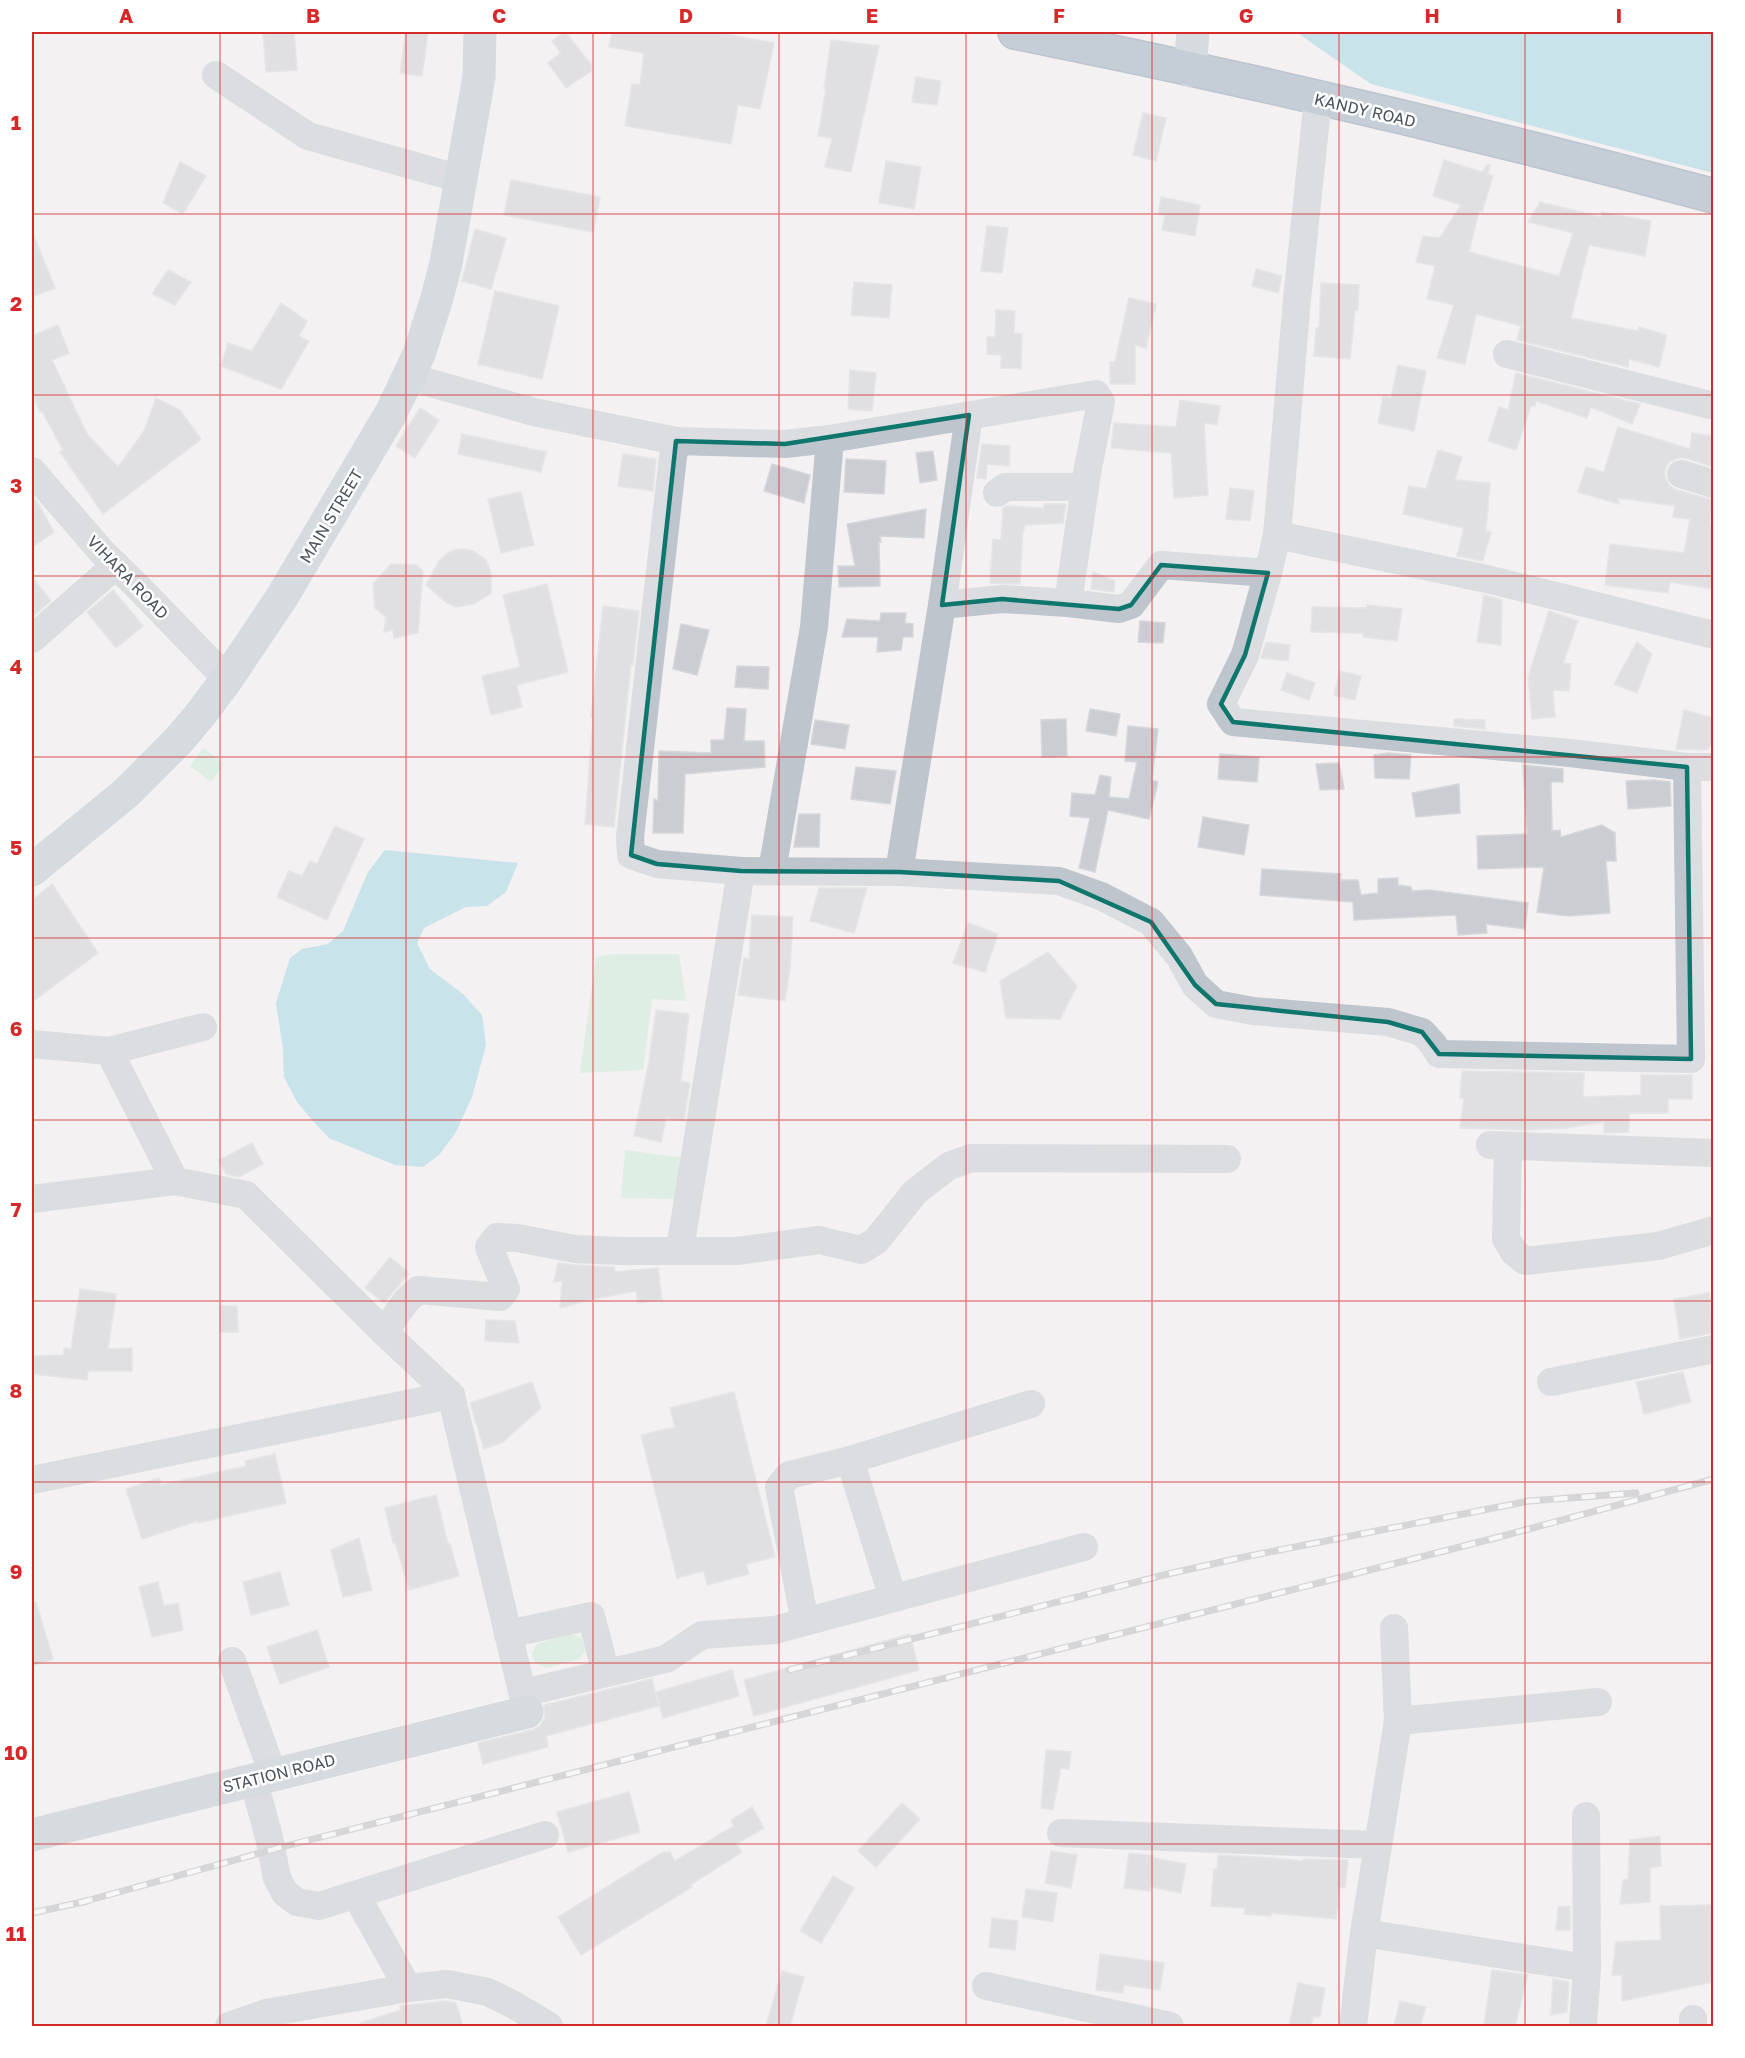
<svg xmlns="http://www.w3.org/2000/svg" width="1745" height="2058" font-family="'Golos Text',sans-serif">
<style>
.green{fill:#c5ead4}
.water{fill:#98d2e2}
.building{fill:#cbcdd3;stroke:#d6d7db;stroke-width:1.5}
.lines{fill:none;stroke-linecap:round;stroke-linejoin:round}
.highway-casing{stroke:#7a8ea5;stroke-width:36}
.minor{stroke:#bec5cc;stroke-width:28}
.major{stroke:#b4c0cc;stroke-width:33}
.highway{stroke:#8fa3b9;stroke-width:33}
.rail-casing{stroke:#b4b6ba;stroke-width:7}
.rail{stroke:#fff;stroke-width:4.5;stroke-dasharray:14;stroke-linecap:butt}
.marked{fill:none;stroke:#0f766e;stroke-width:4.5;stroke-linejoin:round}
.grid{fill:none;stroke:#d62828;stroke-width:1.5;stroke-opacity:0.55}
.labels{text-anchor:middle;stroke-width:5;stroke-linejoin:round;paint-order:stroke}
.street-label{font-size:16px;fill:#4b545c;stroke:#fff}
.neatline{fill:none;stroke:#d62828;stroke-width:2}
.grid-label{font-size:20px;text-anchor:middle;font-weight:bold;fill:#d62828}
</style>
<rect width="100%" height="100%" fill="#f3f1f1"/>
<g class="green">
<path d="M203,748L224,764L211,782L190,766Z"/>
<path d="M614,954H679L686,1001L652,999L643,1070L580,1073L596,957Z"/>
<path d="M625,1150L684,1158L679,1199L621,1198Z"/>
<path d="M570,1634L581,1637L585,1650L579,1659L546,1668L535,1663L532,1653L537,1644Z"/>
</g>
<g class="water">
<path d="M1296,32H1713V173L1371,84Z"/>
<path d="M385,850L518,863L506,892L487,906L466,907L424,928L417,943L430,969L463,994L482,1015L486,1045L472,1097L456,1132L439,1155L423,1167L395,1165L329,1138L313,1121L297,1102L284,1077L283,1049L276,1003L290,958L302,949L328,944L343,931L368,872Z"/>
</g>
<g class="building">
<path d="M263,32H294L297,70L266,72Z"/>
<path d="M406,32H428L422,76L400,73Z"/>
<path d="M565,32L591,64V71L566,88L548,63L561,53L552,41Z"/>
<path d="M612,32H714L774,43L760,109L738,105L731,144L625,126L632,84L640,85L644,53L609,47Z"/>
<path d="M831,40L879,46L851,172L825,167L832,138L818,136L826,89H824Z"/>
<path d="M916,77L941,81L937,105L912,102Z"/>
<path d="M1143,113L1166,118L1156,161L1133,155Z"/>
<path d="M1444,160L1482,172L1488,164L1490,165L1488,174L1493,176L1482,212L1479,211L1469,252L1559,276L1573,233L1528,222L1540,202L1601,217L1602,212L1651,221L1645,256L1589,245L1571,318L1638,331L1639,327L1667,335L1659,367L1629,359L1628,367L1517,340L1521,326L1476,314L1465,364L1437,358L1454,305L1427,299L1435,266L1416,262L1423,236L1440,238L1461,205L1433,196Z"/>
<path d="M886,161L921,167L914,209L879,203Z"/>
<path d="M180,162L206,176L183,214L163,203Z"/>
<path d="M511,180L600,197L593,232L504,215Z"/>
<path d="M1161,197L1200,205L1195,236L1162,230L1165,215L1158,214Z"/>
<path d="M987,226L1008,228L1002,273L981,271Z"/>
<path d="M475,229L506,238L491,289L462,281Z"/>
<path d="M32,231L55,288L32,297Z"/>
<path d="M1256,269L1282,276L1278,293L1252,286Z"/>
<path d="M168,270L191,282L175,305L152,294Z"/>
<path d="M854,282L892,285L889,318L851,315Z"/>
<path d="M1321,283L1359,285L1358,310H1355L1350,359L1314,356L1316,328H1319Z"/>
<path d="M495,291L559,306L542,379L478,364Z"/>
<path d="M1129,298L1156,304L1146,348L1135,345V384H1110V362H1115Z"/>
<path d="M281,303L307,321L299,336L309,341L281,389L221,366L228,343L252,351Z"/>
<path d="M996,310L1015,311L1014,333L1022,334L1021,369L1001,368V355L987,354V337H995Z"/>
<path d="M58,325L69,353L52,360L87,434L118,467L144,431L156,398L180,410L201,439L103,514L60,452L63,450L42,411L40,412L32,393V336Z"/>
<path d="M1398,365L1426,371L1414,431L1378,423L1383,396L1391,398Z"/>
<path d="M850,370L876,373L872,411L848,409Z"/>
<path d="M1516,373L1640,404L1632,424L1591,407L1587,418L1536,401L1535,406H1531L1516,450L1488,441L1499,407L1508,410Z"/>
<path d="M1180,400L1220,406L1217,425L1204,423L1208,495L1174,498L1171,453L1111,448L1114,423L1176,427Z"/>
<path d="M420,408L439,420L415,458L396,446Z"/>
<path d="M1618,427L1690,449L1692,433L1713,436V467L1686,458H1678L1669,462L1665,469V477L1669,485L1676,490L1713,500L1710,524L1713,525V589L1670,582L1668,593L1605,585L1610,544L1684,553L1690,519L1673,517L1675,506L1618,498L1619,504L1578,492L1586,467L1604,472Z"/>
<path d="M462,434L546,452L541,472L458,454Z"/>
<path d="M982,444L1010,446L1009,466L987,464L986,479L977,478Z"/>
<path d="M1438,450L1462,457L1455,480L1490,483L1486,531L1491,532L1483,561L1457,556L1464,528L1403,514L1409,486L1426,489Z"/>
<path d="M933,451L937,480L920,483L916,453Z"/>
<path d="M623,454L656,459L653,491L618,486Z"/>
<path d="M846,459L886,461L884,494L844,492Z"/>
<path d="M772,464L810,475L804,503L764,491Z"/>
<path d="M1230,488L1254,491L1250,521L1226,519Z"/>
<path d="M521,492L534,545L501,553L488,499Z"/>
<path d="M32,496L38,503L54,532L32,547Z"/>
<path d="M1044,504H1066L1063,523L1025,525L1024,530H1023L1020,584L990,583L993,539L1001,540L1003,508L1007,506L1044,508Z"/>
<path d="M926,509L924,538L880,536L881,542H879L880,586L839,587L838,566H855L847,524Z"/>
<path d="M464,549L473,551L486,560L491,573V593L474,604L456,607L447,603L426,585L439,561L446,554L454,550Z"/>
<path d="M391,564L416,565L423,571L418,633L394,638L393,630L384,632L386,617L375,608L373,584Z"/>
<path d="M1093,572L1115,581L1114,592L1091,589Z"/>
<path d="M32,577L51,601L32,617Z"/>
<path d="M547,584L568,672L517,685L522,707L491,715L482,676L520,667L503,595Z"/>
<path d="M113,590L143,626L116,648L87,612Z"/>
<path d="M1484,595L1502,600L1501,645L1477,642Z"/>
<path d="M1367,605L1402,609L1397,641L1363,637V633L1311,632L1312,607L1367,608Z"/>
<path d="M603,606L639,611L633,665L631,664L614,827L585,824L593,718L591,717Z"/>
<path d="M1549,611L1578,621L1563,663L1571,664L1569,691L1553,690L1555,717L1532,719L1528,677Z"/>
<path d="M881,613H906L905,623L913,624V637H903L901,650L877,652L878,637H842L847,619L880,621Z"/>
<path d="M1140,621L1165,623L1163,643L1138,642Z"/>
<path d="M681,624L709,630L697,675L673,669Z"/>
<path d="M1266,642L1290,645L1288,661L1261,658Z"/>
<path d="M1637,642L1652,654L1637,693L1614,684Z"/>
<path d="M737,666L769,667L768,689L735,687Z"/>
<path d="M1340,671L1361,676L1355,700L1334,695Z"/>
<path d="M1287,673L1315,683L1309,700L1281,690Z"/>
<path d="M727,708L746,709L744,741H764L765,767L685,774L683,833H653L654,799L658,801L659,751L711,753V740H724Z"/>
<path d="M1090,709L1120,714L1116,736L1086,731Z"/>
<path d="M1684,710L1713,718V742L1707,750L1676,749Z"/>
<path d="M1066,719L1067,756L1042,757L1041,720Z"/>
<path d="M1454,719L1485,720V729L1454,726Z"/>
<path d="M815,720L849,725L845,749L811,744Z"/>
<path d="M1128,726L1158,729L1152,780L1158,782L1149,819L1108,810L1095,872L1079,868L1090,818L1070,816L1072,793L1095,795L1100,775L1111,777L1109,797L1129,799L1137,762L1125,761Z"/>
<path d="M1389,753L1411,755L1409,779L1375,778L1374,755Z"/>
<path d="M1220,754L1259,757L1257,782L1218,779Z"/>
<path d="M1339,763L1344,789L1320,790L1316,764Z"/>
<path d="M1523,765L1563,769V782H1551L1552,831L1560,830L1561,837L1602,825L1615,833L1616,861H1606L1610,913L1568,916L1537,912L1544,867L1478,869L1477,836L1527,834Z"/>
<path d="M856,767L896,771L890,804L851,799Z"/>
<path d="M1653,780L1670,782L1671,806L1628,809L1626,781Z"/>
<path d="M1459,784L1460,813L1416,817L1412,793Z"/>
<path d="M799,814H820L819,847H794Z"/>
<path d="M1203,817L1249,825L1244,855L1198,847Z"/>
<path d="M335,826L364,839L327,920L277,897L289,871L302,876L310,861L317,864Z"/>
<path d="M1262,869L1341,874L1340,880H1358L1361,895L1378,893V879L1398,878V885L1411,887L1412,891L1430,890L1528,903L1525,929L1486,924L1487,933L1458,935L1456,915L1354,920L1353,902L1260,895Z"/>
<path d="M52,884L98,953L32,1002V900Z"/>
<path d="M819,888H867L854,933L810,921Z"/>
<path d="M752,915L793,917L790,968L785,1001L738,995L744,958L749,959Z"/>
<path d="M968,923L998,934L985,972L953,963Z"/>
<path d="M1048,952L1077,986L1060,1019L1006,1018L1000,981Z"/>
<path d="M656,1010L689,1014L681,1081L690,1083L684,1121L666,1118L661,1142L634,1136L649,1062Z"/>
<path d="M1462,1071L1584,1073L1583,1097L1641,1095V1075H1692V1099H1668V1113H1629V1132L1604,1133V1122L1566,1128L1526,1130L1460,1128L1464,1098H1460Z"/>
<path d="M252,1143L263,1164L239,1177L226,1174L219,1160Z"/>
<path d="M390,1257L409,1273L384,1303L365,1288Z"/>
<path d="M558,1263L574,1265L614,1267L615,1272L658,1268L662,1300L638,1303L636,1291L589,1300L560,1308L562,1281L554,1282Z"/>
<path d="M80,1289L116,1294L108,1349L132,1348V1371H88L87,1380L32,1374V1356L64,1355V1348L71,1349Z"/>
<path d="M1709,1293L1713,1333L1680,1339L1674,1299Z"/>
<path d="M220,1306H237L238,1332H220Z"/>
<path d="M486,1320L515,1321L519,1343L485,1341Z"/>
<path d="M1683,1372L1691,1402L1644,1414L1636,1382Z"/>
<path d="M532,1382L541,1408L503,1442L484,1449L470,1403Z"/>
<path d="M734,1392L775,1557L746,1564L749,1574L707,1585L704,1571L677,1578L641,1435L675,1427L670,1408Z"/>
<path d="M275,1454L286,1503L198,1523V1521L142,1539L126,1489L159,1478L161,1485L246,1466L245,1461Z"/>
<path d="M436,1495L448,1544H450L459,1576L409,1590L395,1542L393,1543L385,1508Z"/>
<path d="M359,1538L372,1590L343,1597L331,1550Z"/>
<path d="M280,1572L289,1605L251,1615L243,1582Z"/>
<path d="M158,1582L164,1606L178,1603L183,1630L152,1637L139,1587Z"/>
<path d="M36,1602L53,1659L32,1666V1603Z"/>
<path d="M317,1630L329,1667L280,1684L267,1647Z"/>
<path d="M910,1634L919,1670L754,1716L744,1680Z"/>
<path d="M732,1670L739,1696L663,1718L656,1692Z"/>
<path d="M652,1679L659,1706L546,1736L548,1747L483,1764L478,1743L532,1730L540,1726L545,1717L544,1705Z"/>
<path d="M1046,1750L1071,1752L1069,1769L1061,1768L1053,1810L1041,1808Z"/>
<path d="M629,1792L640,1832L568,1852L557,1812Z"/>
<path d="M902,1803L920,1819L876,1867L858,1851Z"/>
<path d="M752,1807L764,1828L736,1844L742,1852L690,1885L692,1887L581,1955L558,1917L663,1852H670L675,1861L734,1826L731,1820Z"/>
<path d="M1660,1836L1661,1866L1650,1868V1902L1620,1904L1623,1880H1628L1630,1840Z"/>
<path d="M1051,1851L1077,1855L1071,1888L1045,1883Z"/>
<path d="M1129,1853L1154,1856V1858L1186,1864L1181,1893L1150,1887V1891L1124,1888Z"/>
<path d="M1218,1855L1272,1858L1303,1861V1859L1348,1860L1345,1888L1339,1887L1336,1919L1271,1913V1916L1244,1914L1245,1908L1211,1906L1214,1869H1217Z"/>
<path d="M833,1876L854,1888L821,1943L800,1931Z"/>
<path d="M1026,1889L1057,1893L1053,1922L1022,1917Z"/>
<path d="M1713,1905V1982L1622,2001V1975H1612L1616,1942L1661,1940L1660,1906Z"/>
<path d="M1570,1906V1930H1556L1558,1907Z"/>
<path d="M992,1918L1018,1921L1015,1950L989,1947Z"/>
<path d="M1100,1954L1164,1963L1160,1990L1124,1985L1123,1993L1096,1990Z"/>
<path d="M1492,1970L1528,1975L1515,2026H1484Z"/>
<path d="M782,1971L804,1977L790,2026H766Z"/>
<path d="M1553,1979L1569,1982L1567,2012L1551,2015Z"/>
<path d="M1298,1983L1325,1988L1320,2017H1313L1311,2026H1289Z"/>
<path d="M446,2001L456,2003L463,2026H361L360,2023L401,2010L400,2006Z"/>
<path d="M1400,2001L1426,2007L1420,2026H1394Z"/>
</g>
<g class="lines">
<g class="highway-casing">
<path id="highway" d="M1015,32C1249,79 1483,134 1714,196"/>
</g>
<g class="minor">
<path d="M216,75L308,136L461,179"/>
<path d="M1318,98L1297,299L1277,535L1268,573L1245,655L1221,704L1233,722L1570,753L1687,767H1714"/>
<path d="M1507,354L1714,406"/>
<path d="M409,377L534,412L676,441L785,444L830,439L1096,394L1101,402L1087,473L1068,603"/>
<path d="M676,441L673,457L630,837L631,855L657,864L741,871L680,1249"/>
<path d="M32,471L102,552L139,588L227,679"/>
<path d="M1681,474L1714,484"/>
<path d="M997,493L1005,487H1085"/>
<path d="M1277,535L1487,579L1714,635"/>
<path d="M942,605L969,415"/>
<path d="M32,639L116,565"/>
<path d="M741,871L899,872L1059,881L1101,896L1151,922L1179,956L1195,985L1216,1004L1253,1011L1388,1022L1422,1032L1433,1044L1439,1054L1691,1059L1687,767"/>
<path d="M772,871L814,627L830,439"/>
<path d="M899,872L942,605L1002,599L1068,603L1119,609L1131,605L1161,565L1268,573"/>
<path d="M32,1044L109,1051L203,1027"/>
<path d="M109,1051L175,1181L246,1195L384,1332"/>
<path d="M1490,1145L1714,1153"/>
<path d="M1508,1146L1506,1239L1514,1252L1525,1261L1658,1246L1714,1230"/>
<path d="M32,1199L175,1181"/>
<path d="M1551,1382L1714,1349"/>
<path d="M451,1395L384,1332L406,1301L418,1290L500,1297L506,1289L489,1247L497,1237L517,1238L575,1249L621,1251H737L819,1240L861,1250L876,1241L915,1192L949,1166L971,1158L1227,1159"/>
<path d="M850,1460L893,1598"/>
<path d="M32,1480L451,1395L527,1712"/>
<path d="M805,1622L779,1487L789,1475L850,1460L1031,1404"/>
<path d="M508,1634L591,1616L606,1673"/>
<path d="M232,1661L273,1774"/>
<path d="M523,1693L666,1659L702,1635L775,1630L1084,1547"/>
<path d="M1398,1721L1598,1702"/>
<path d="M253,1779L269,1837L277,1878L285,1893L297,1902L319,1906L545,1835"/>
<path d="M1061,1833L1378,1845"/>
<path d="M356,1895L408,1988"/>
<path d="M1364,1933L1587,1968"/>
<path d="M986,1986L1170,2026"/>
<path d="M229,2026L266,2013L408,1988L447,1984L488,1992L514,2005L549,2026"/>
<path d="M1353,2026L1364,1933L1398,1721L1394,1628"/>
<path d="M1583,2026L1587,1968L1586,1816"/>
<path d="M1693,2026V2019"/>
</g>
<g class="major">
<path d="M1190,70L1193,32"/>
<path d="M32,870L126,793L178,741L200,715L227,679L282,597L391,413L419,354L437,298L446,263L479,77L480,32"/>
<path d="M32,1835L527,1712"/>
</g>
<use href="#highway" class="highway"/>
<g class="rail-casing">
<g id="rail">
<path d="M789,1670L1168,1574L1239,1558L1529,1501L1636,1493"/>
<path d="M79,1903L282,1847L1499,1537L1714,1479"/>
<path d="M32,1913L87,1901"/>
</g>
</g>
<use href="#rail" class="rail"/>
</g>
<path d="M0 0H1745V2058H0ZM969,415L942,605L1002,599L1119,609L1131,605L1161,565L1268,573L1245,655L1221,704L1233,722L1687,767L1691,1059L1439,1054L1422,1032L1388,1022L1216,1004L1195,985L1151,922L1059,881L899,872L741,871L657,864L631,855L676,441L785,444Z" fill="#f3f1f1" fill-opacity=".55" fill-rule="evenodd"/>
<path class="marked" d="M969,415L942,605L1002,599L1119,609L1131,605L1161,565L1268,573L1245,655L1221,704L1233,722L1687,767L1691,1059L1439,1054L1422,1032L1388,1022L1216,1004L1195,985L1151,922L1059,881L899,872L741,871L657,864L631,855L676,441L785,444Z"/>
<path class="grid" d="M220,32V2026M406,32V2026M593,32V2026M779,32V2026M966,32V2026M1152,32V2026M1339,32V2026M1525,32V2026M32,214H1714M32,395H1714M32,576H1714M32,757H1714M32,938H1714M32,1120H1714M32,1301H1714M32,1482H1714M32,1663H1714M32,1844H1714"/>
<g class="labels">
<g class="street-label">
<text transform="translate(1365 110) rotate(13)" y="6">KANDY ROAD</text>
<text transform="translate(331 516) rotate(-59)" y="6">MAIN STREET</text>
<text transform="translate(128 577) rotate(46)" y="6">VIHARA ROAD</text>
<text transform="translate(279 1773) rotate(-14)" y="6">STATION ROAD</text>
</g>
</g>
<rect width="1745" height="2058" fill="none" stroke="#ffffff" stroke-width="66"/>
<rect x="33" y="33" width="1679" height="1992" class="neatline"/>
<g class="grid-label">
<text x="126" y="23">A</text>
<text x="313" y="23">B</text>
<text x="499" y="23">C</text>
<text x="686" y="23">D</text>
<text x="872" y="23">E</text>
<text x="1059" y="23">F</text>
<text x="1246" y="23">G</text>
<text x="1432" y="23">H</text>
<text x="1619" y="23">I</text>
<text x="16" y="130">1</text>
<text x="16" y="311">2</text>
<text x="16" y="493">3</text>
<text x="16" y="674">4</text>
<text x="16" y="855">5</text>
<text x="16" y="1036">6</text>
<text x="16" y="1217">7</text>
<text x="16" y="1398">8</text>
<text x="16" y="1579">9</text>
<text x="16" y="1760">10</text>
<text x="16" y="1941">11</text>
</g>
</svg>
